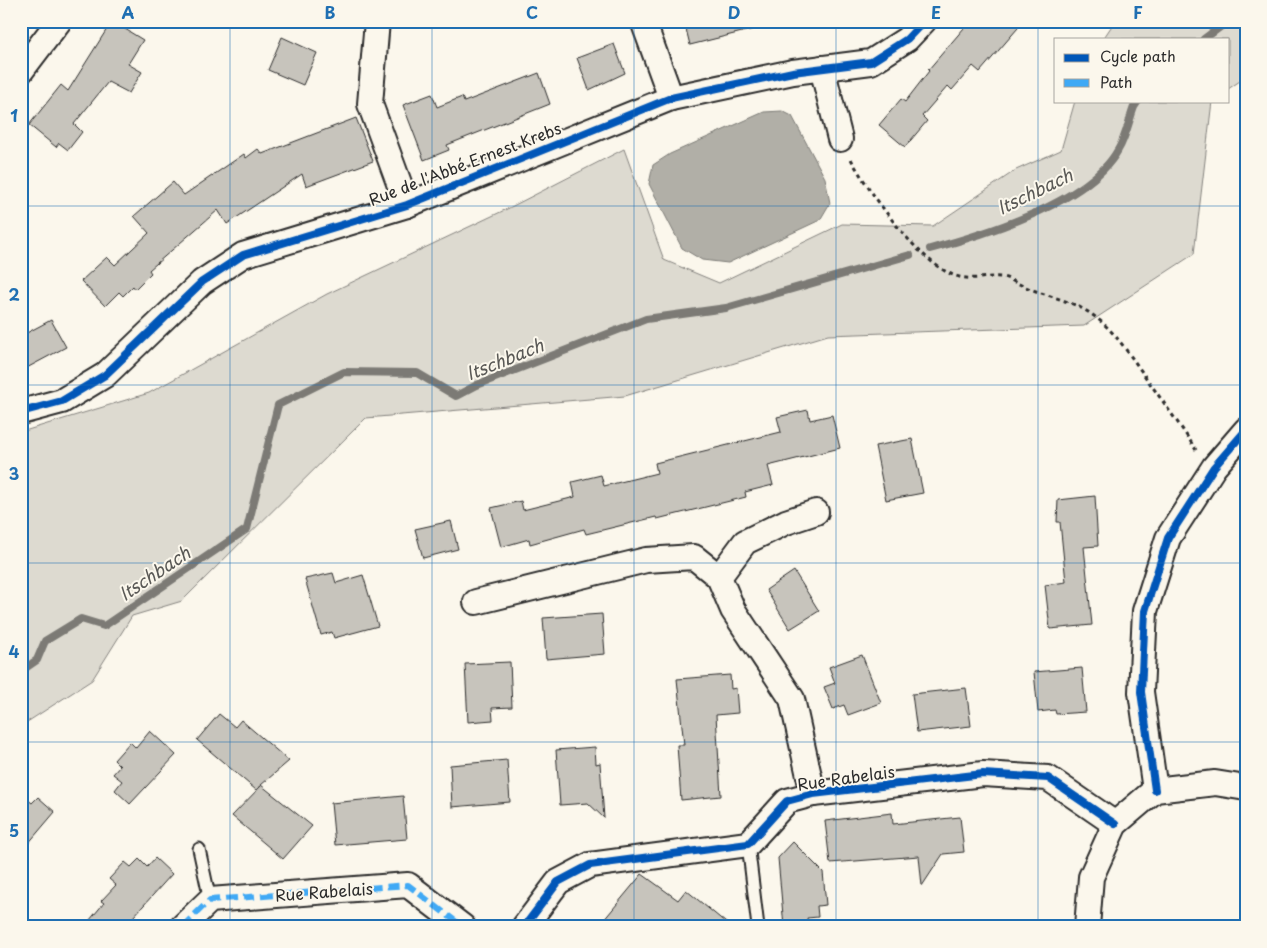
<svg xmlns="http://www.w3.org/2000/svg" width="1267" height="948" font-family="'Playpen Sans',sans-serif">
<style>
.green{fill:#dddad0;stroke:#84827e}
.water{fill:#b1afa7;stroke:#7b7a75}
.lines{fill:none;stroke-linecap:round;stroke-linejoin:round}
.stream{stroke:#7b7a75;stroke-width:8}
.building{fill:#c7c4bc;stroke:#2b2b2b}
.lane-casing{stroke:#2b2b2b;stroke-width:15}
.street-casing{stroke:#2b2b2b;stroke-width:28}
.path{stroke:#2b2b2b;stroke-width:3;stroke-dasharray:4 4;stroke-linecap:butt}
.lane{stroke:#fbf7ec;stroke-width:11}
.street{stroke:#fbf7ec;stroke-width:24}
.quiet{stroke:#3fa9f5;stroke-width:6;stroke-dasharray:12 6;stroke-linecap:butt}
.cycleway-casing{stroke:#fbf7ec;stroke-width:11}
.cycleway{stroke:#0057b8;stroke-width:8}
.grid{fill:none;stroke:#1f6fb2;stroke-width:1;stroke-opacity:0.55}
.labels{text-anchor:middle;stroke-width:4;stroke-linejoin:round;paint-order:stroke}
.street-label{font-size:16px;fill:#2b2b2b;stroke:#fbf7ec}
.water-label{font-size:18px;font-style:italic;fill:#5a5956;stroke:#fbf7ec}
.neatline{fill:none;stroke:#1f6fb2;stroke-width:2}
.grid-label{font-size:16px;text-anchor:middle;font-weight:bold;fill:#1f6fb2}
</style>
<rect width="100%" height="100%" fill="#fbf7ec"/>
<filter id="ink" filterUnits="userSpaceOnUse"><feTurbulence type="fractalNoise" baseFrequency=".02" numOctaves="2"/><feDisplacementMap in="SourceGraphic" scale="10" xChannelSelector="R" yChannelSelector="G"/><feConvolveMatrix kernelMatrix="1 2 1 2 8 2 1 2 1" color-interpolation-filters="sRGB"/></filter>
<g filter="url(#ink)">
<g class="green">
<path d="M1115,21H1246V77L1228,89V39H1103Z"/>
<path d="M1075,101H1212L1194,254L1084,326L828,335L625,396L366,418L182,601L132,616L92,680L21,726V432L149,393L327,294L509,208L624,149L664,260L719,283L842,224L933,226L1016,170L1061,150Z"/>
</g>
<path class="water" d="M782,111L792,116L825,178L830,203L820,220L728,263L702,260L682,248L649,184L653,165L670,154L764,112Z"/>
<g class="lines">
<g class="stream">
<path d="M1204,39L1228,21"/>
<path d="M930,249C986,234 1089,202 1118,150C1126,137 1129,120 1134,107L1138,101"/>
<path d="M21,671L37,660L45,641L81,619L104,626L247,529L278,405L344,372L417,373L456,396L477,385L646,319L726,308L910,255"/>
</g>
</g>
<g class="building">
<path d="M112,21L143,40L128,64L142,72L129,93L108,82L74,124L82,132L68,150L59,143L56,147L29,125L61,85L68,91Z"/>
<path d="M684,21H753L754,29L690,45Z"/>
<path d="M970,21H1024L980,72L973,66L952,90L948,86L922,116L927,121L905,147L879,125L901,99L905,102L929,71L928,70Z"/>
<path d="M282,37L317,53L303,85L268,70Z"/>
<path d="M614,44L625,73L589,90L577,58Z"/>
<path d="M539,73L550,104L447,145L449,150L424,160L403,105L432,94L437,107L462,97L464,102Z"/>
<path d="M356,118L373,161L306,186L302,174L227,224L218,210L149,270L151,273L135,289L133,286L123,296L119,292L105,306L81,281L107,257L115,265L149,233L134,216L173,182L184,195L244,154L246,158L258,149L262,154Z"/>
<path d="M51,320L66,347L21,371V336Z"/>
<path d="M808,410L810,420L832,415L840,448L768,466L773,485L745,492L746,497L657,519L656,517L586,534L584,529L530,544L529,539L501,547L491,508L521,501L523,510L575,497L572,482L601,475L604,486L657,473L655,463L781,432L777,417Z"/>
<path d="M912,439L923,493L886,500L875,446Z"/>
<path d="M1095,496L1098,546L1084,547L1092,625L1050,629L1045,585L1066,582L1060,522H1057L1058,500Z"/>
<path d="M451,521L458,549L423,558L415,529Z"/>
<path d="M794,571L819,611L790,629L766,590Z"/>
<path d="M333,573L336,583L363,575L378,626L334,638L332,632L321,635L305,579Z"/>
<path d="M602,614L605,654L546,659L543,618Z"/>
<path d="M862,655L881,703L848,715L844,705L833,709L824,687L835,683L829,667Z"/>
<path d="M510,662L512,707L492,708L493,720L468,722L465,664Z"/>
<path d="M1082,668L1086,712L1056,714L1055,710L1038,712L1034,672Z"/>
<path d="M730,675L731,689L736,688L738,713L716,715L721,796L681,800L677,745H684L677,679Z"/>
<path d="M966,688L971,726L917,732L912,694Z"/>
<path d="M219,714L235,727L241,720L289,761L261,785L312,826L283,859L232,816L261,786L256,790L197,740Z"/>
<path d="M150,731L176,755L130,804L115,790L122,781L113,774L120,766L114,760L130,742L136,748Z"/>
<path d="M595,747L596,764L600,763L604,818L588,803L560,805L556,750Z"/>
<path d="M507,760L510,802L452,807L450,765Z"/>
<path d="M21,794L32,803L38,797L55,812L21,852Z"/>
<path d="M403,796L407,839L335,845L331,803Z"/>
<path d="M892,813L893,824L960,817L964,852L943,854L922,886L919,856L830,863L825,821Z"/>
<path d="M793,842L823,872L826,905L817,906L818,917L807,918L808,927H784L778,858Z"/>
<path d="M155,858L172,874L124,927H84L104,903L101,901L116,885L109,879L125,862L131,867L139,859L147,867Z"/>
<path d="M642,874L678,900L686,890L731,927H598Z"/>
</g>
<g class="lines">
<g class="lane-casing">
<g id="lane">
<path d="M748,844L758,927"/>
<path d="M199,849L210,900"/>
</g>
</g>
<g class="street-casing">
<g id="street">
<path d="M377,21L370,104L407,205"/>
<path d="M643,21L671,98"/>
<path d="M822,68L840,139"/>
<path d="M21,71L59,21"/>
<path d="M21,412L62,401L105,375L202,282L243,255L407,205L671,98L793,72L871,62L907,39L924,21"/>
<path d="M476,602L646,560L694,557L719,577"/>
<path d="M1155,790L1141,692L1145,611L1168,538L1214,467L1246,430"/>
<path d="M813,794L792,699L733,610L719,577L745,542L786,522L816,512"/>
<path d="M182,927L210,900L408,885L463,927"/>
<path d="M524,927L558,882L590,865L748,844L787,801L813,794L983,774L1048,778L1115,824"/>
<path d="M1087,927L1091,877L1115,824L1155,790L1215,783L1246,788"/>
</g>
</g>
<g class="path">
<path d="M851,159C869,192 920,265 956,276C971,281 986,276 1001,277C1007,277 1014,282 1019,284C1039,294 1063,298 1083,309C1110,324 1124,347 1142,372C1160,398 1179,423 1196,450"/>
<path d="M21,865L24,861"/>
</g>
<use href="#lane" class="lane"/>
<use href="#street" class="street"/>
<path class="quiet" d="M182,927L210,900L408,885L463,927"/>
<g class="cycleway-casing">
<g id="cycleway">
<path d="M21,412L62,401L105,375L202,282L243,255L407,205L671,98L793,72L871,62L907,39L924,21"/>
<path d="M1155,790L1141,692L1145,611L1168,538L1214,467L1246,430"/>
<path d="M524,927L558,882L590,865L748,844L787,801L813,794L983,774L1048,778L1115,824"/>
</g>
</g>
<use href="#cycleway" class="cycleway"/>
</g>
</g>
<path class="grid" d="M230,21V927M432,21V927M634,21V927M836,21V927M1038,21V927M21,206H1246M21,385H1246M21,563H1246M21,742H1246"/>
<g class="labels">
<g class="street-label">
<text transform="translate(465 164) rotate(-21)" y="6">Rue de l'Abbé Ernest Krebs</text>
<text transform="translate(846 778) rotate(-8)" y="6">Rue Rabelais</text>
<text transform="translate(324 892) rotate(-4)" y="6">Rue Rabelais</text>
</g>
<g class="water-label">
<text transform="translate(1035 192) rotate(-26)" y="6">Itschbach</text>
<text transform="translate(505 360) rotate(-22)" y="6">Itschbach</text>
<text transform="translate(155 574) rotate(-34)" y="6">Itschbach</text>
</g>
</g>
<rect width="1267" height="948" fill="none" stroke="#fbf7ec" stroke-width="55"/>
<rect x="1054" y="38" width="175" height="65" fill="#fbf7ec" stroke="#a8a59f"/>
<rect x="1064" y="54" width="25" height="8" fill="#0057b8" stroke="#a8a59f"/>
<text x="1100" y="62" font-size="15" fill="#2b2b2b">Cycle path</text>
<rect x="1064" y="79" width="25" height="8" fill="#3fa9f5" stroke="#a8a59f"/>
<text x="1100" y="88" font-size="15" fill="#2b2b2b">Path</text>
<rect x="28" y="28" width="1212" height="892" class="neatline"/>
<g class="grid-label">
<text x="128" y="19">A</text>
<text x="330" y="19">B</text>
<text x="532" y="19">C</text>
<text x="734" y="19">D</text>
<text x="936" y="19">E</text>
<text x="1138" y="19">F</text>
<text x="14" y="122">1</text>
<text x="14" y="301">2</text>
<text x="14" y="480">3</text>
<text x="14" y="658">4</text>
<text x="14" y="837">5</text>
</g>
</svg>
